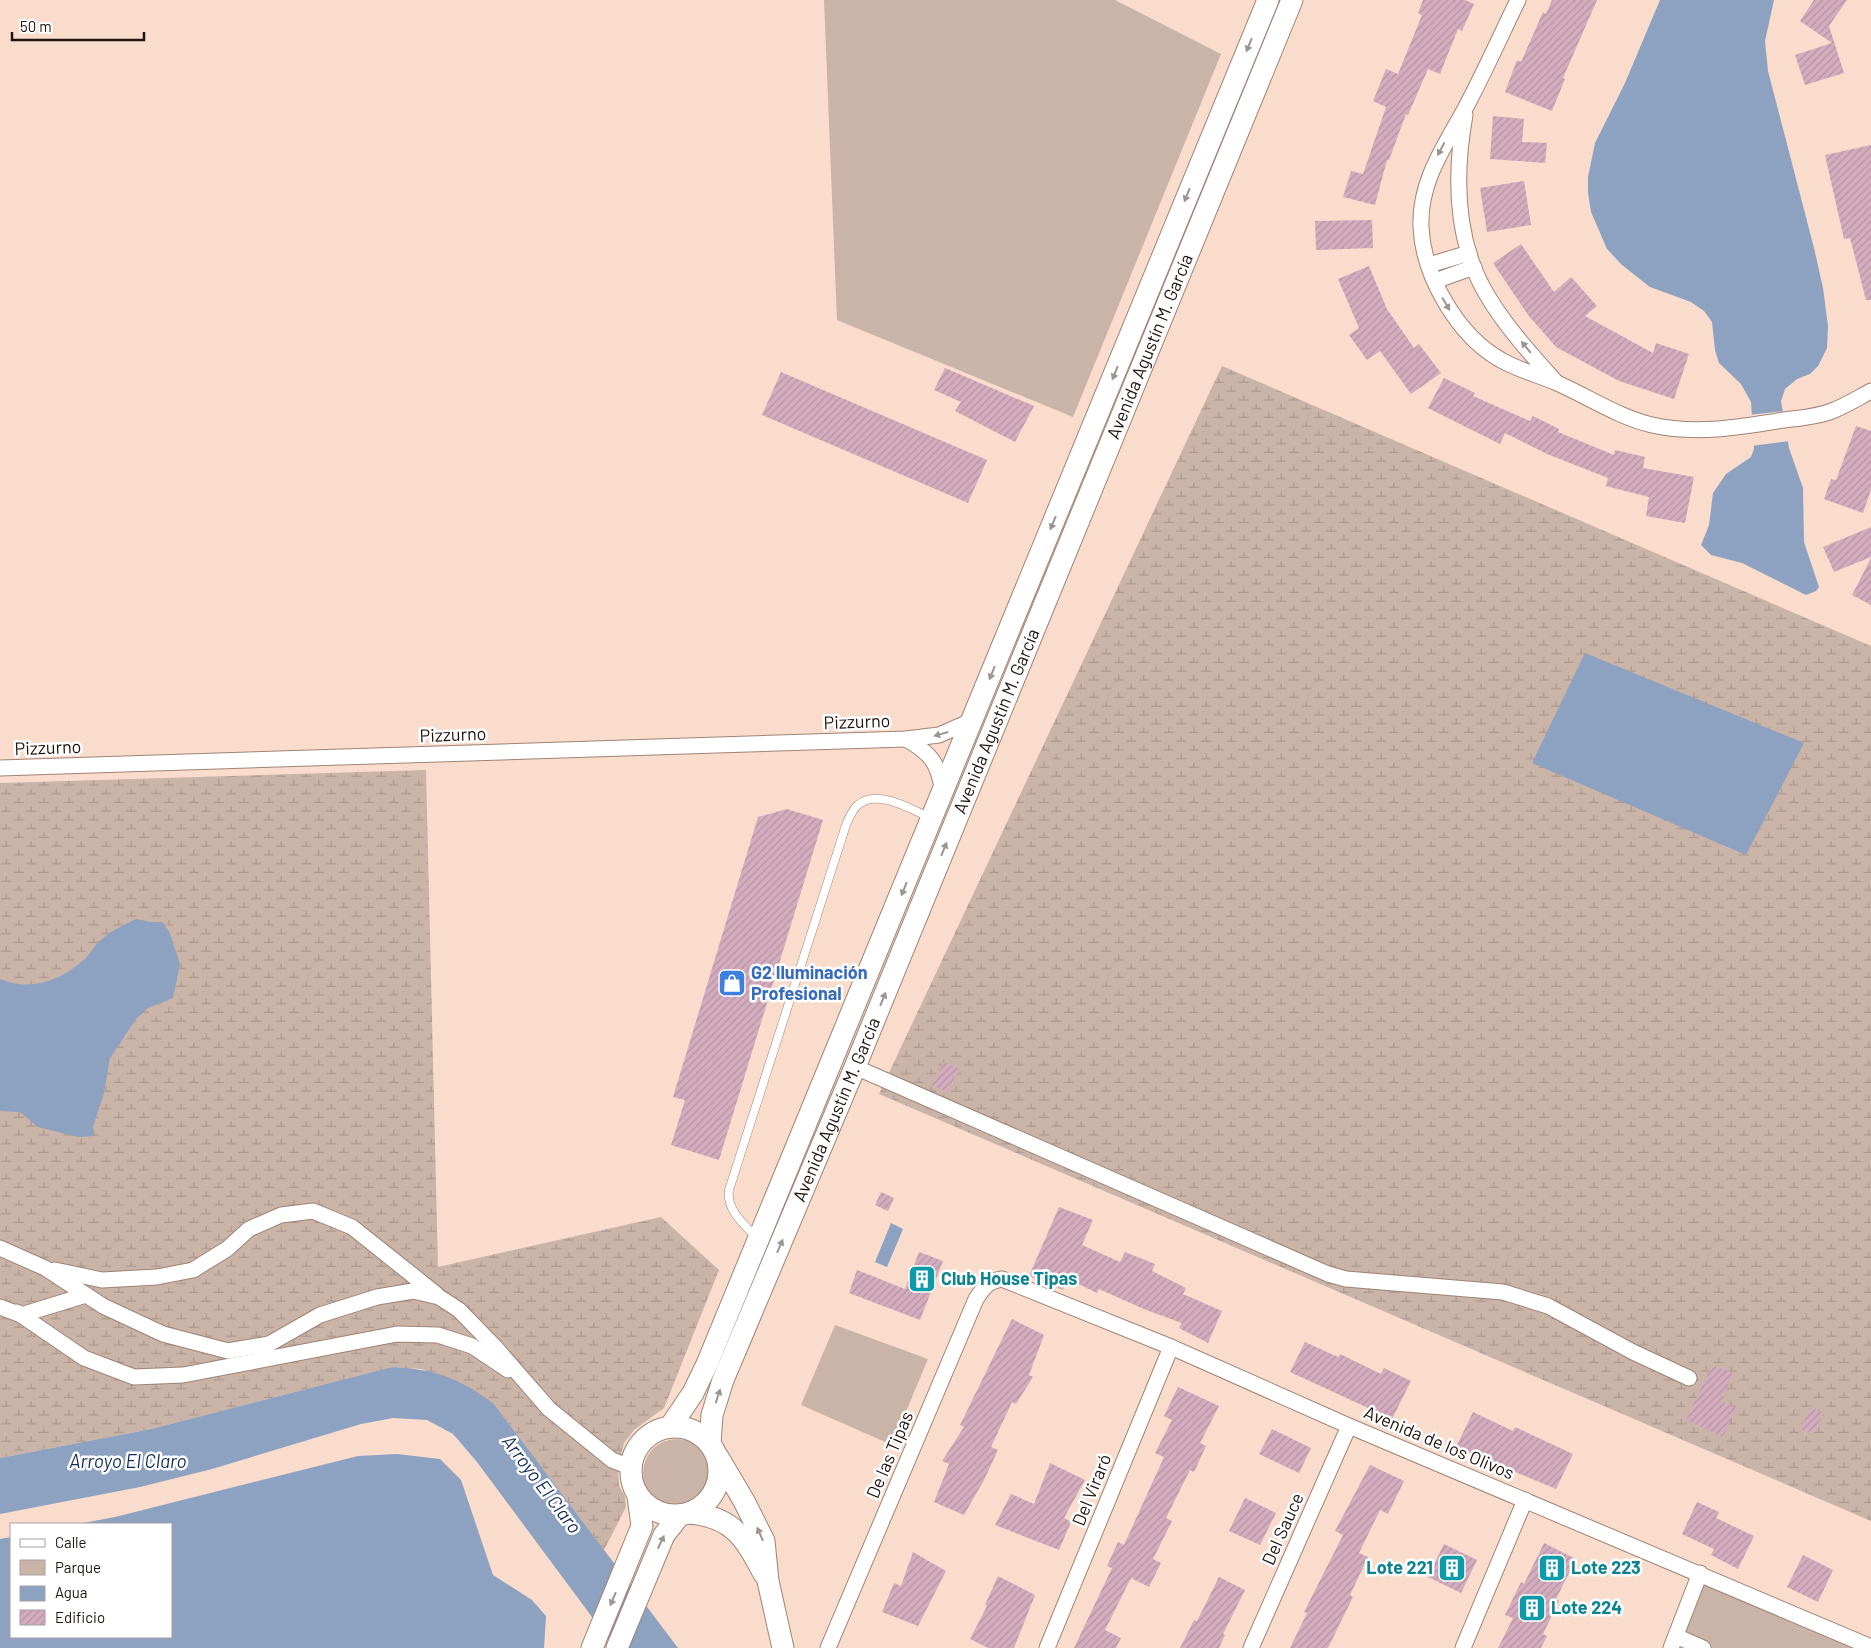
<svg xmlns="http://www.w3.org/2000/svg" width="1871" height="1648" font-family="Barlow,sans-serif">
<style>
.green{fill:#cab3a7}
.wetland{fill:url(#wetland-marsh)}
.water{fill:#8da1c1}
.pier{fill:#fadccd}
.building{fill:url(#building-hatch)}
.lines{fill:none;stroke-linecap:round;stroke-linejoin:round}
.lane-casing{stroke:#9f8375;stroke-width:9}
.street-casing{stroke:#9f8375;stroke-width:17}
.secondary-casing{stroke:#9f8375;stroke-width:23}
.lane{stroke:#fff;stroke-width:8}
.street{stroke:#fff;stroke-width:15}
.secondary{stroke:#fff;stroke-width:21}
.oneway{fill:#9a9593}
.labels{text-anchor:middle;stroke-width:5;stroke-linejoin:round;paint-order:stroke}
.street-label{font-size:18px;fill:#1f140f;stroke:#fff}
.shop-label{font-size:18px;font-weight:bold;fill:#366cbe;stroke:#fff;text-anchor:start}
.culture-label{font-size:18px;font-weight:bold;fill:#0d838f;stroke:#fff;text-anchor:start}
.water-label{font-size:19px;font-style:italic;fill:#132b55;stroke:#fff}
</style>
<defs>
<pattern id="wetland-marsh" width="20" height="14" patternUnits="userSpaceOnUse" patternTransform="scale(1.25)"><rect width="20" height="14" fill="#cab3a7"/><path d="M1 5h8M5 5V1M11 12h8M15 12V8" fill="none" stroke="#ad998f"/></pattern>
<pattern id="building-hatch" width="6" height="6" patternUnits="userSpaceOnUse" patternTransform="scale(1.25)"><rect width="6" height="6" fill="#d3acbe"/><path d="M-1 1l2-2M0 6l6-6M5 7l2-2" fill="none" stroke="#b593a2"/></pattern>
</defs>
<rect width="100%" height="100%" fill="#fadccd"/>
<g class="green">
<path d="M824,0H1115L1221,54L1073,417L837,320Z"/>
<path d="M835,1325L928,1359L892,1445L801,1405Z"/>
<circle cx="677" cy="1473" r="34"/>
<path d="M1700,1573L1871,1648H1703L1676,1636Z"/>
</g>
<g class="wetland">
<path d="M1222,366L1871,646V1521L879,1094Z"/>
<path d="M426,770L438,1267L661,1217L719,1270L664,1408L634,1430L624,1443L618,1467L619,1486L625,1496L626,1507L604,1550L494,1404L422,1369L392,1367L151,1429L0,1458V783Z"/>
</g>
<g class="water">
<path d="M1660,0H1774L1765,41L1768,71L1814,248L1823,288L1828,326L1827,348L1818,366L1810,374L1797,379L1785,389L1781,401L1789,448L1803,488L1804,542L1819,587L1816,591L1806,595L1742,563L1711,555L1701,545L1709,525L1713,493L1726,474L1751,457L1754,449L1751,402L1741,384L1719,363L1715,350L1712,322L1704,311L1691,302L1650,287L1622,265L1607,249L1591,212L1588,193V177L1595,143L1625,83Z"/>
<path d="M1585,653L1804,743L1746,855L1532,763Z"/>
<path d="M136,919L150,922H162L169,931L180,964L173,998L148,1008L136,1019L110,1058L104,1093L93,1127L94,1136L78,1137L38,1127L20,1112L0,1111V979C31,992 60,981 85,959C91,953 95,944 102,939C112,930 124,925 136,919Z"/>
<path d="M891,1223L903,1229L887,1267L875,1262Z"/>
<path d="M392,1367C435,1369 459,1378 494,1404L678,1648H615L477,1462L453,1434L427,1420L393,1418L361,1424L212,1469L140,1487L0,1514V1458L151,1429Z"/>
<path d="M397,1454L440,1459L461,1480L493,1575L532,1600L546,1616L544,1648H0V1539L11,1537V1637H171V1524H78L115,1517L358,1456Z"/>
</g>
<path class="pier" d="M1785,411L1790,441L1751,446L1749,415Z"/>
<g class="building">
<path d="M1423,0H1465L1474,4L1462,31L1458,29L1440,74L1428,69L1408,115L1406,114L1389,160H1387L1375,205L1343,197L1351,171L1363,174L1386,107L1373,101L1386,69L1398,74L1422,15L1418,13Z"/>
<path d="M1552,0H1597L1563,78L1565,79L1552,111L1505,92L1517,60L1521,62L1543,12L1546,14Z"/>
<path d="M1814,0H1847L1829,26L1844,73L1805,85L1795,55L1832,43L1800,21Z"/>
<path d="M1493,116L1524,119L1522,142L1547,143L1545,163L1490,159Z"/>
<path d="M1871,145V300H1866L1850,238L1844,239L1825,155Z"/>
<path d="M1524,181L1531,225L1487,232L1480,188Z"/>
<path d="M1372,220L1373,248L1316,250L1315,221Z"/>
<path d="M1521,244L1554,292L1571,277L1597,306L1585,316L1653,353L1656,343L1689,354L1674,399L1619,381L1556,347L1528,315L1493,263Z"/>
<path d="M1369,266L1387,309L1414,348L1419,344L1441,373L1411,394L1380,351L1367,360L1349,335L1359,328L1338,279Z"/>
<path d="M945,368L1034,406L1015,442L955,411L961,402L934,390Z"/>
<path d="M781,372L987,460L968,503L762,415Z"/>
<path d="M1444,378L1475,393L1473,396L1530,421L1533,416L1559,429L1558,432L1614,455L1615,450L1645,457L1643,468L1694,477L1685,523L1646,516L1649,497L1606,486L1608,478L1547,454L1505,433L1500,444L1428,408Z"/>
<path d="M1856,426L1871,431V490L1863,513L1824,499L1831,479L1836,480Z"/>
<path d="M1871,527V557L1834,572L1823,547Z"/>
<path d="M1871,558V605L1852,595Z"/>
<path d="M787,809L823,820L719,1160L671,1145L685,1100L673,1097L758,817Z"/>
<path d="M944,1062L959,1069L947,1092L932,1085Z"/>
<path d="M881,1192L894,1198L888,1211L875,1205Z"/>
<path d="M1059,1207L1093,1220L1082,1245L1120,1262L1125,1252L1155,1264L1152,1271L1186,1288L1183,1294L1222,1311L1208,1343L1179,1328L1182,1323L1146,1310L1099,1289L1097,1293L1068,1279L1063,1290L1029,1276Z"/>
<path d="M919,1252L943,1261L920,1320L849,1293L857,1270L905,1289Z"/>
<path d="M1012,1319L1044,1335L1029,1375L1033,1377L1016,1404L1012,1402L991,1447L998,1450L984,1480L964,1515L934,1502L949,1464L942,1461L964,1427L960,1425Z"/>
<path d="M1305,1342L1338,1357L1340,1354L1381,1374L1384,1368L1411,1381L1392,1419L1290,1372Z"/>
<path d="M1712,1365L1733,1373L1721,1401L1736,1408L1723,1437L1686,1420Z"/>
<path d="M1178,1387L1219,1406L1200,1443L1206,1446L1194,1472L1190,1470L1166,1518L1172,1521L1153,1559L1161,1563L1149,1587L1131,1578L1105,1630L1121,1638L1116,1648H1074L1112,1568L1107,1566L1118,1542L1124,1545L1164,1457L1155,1453L1172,1420L1164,1416Z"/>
<path d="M1810,1408L1823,1413L1814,1434L1801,1429Z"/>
<path d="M1473,1412L1513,1431L1515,1427L1573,1454L1556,1489L1456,1447Z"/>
<path d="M1272,1429L1311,1448L1299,1473L1259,1454Z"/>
<path d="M1050,1463L1085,1480L1064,1518L1071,1522L1059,1550L995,1525L1011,1494L1034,1504Z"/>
<path d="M1370,1465L1404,1481L1388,1514L1380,1510L1359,1553L1368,1557L1350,1595L1353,1597L1328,1648H1290L1307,1613L1304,1612L1343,1535L1335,1531Z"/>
<path d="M1245,1498L1276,1513L1260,1545L1229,1531Z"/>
<path d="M1697,1502L1719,1512L1716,1518L1754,1536L1738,1569L1711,1555L1714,1549L1682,1534Z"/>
<path d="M1544,1543L1576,1559L1556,1599L1559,1601L1543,1634L1547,1636L1541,1648H1498L1513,1618L1505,1615L1521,1582L1524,1584Z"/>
<path d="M1444,1544L1477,1560L1461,1593L1428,1577Z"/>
<path d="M913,1552L946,1571L918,1626L882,1612L894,1583L901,1586Z"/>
<path d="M1803,1555L1833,1570L1818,1602L1787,1587Z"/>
<path d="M998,1576L1035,1595L1014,1648H988L970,1639L987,1606L985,1605Z"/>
<path d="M1219,1577L1245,1590L1223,1634L1225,1635L1219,1648H1180L1194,1620L1197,1621Z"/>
</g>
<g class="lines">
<g class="lane-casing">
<path id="lane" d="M757,1238C744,1224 726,1210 729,1190L846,825C849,818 852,810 858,805C877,788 912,810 931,818"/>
</g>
<g class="street-casing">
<g id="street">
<path d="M1518,0C1501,35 1485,71 1467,105C1446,145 1419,180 1421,227C1423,276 1458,336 1501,360C1518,370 1539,375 1557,383C1589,397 1618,417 1652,425C1695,435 1742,427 1784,420C1800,418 1817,417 1832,411C1845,406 1858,398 1871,391"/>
<path d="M1465,115C1456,165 1455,218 1473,266C1488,307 1526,349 1555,381"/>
<path d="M1429,265L1469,253"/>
<path d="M1435,281L1474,267"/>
<path d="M906,739C932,754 938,763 943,792"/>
<path d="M0,768L906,739L939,735L973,720"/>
<path d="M855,1067L1328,1274L1346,1279L1503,1292L1548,1306L1633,1352L1689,1378"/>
<path d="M0,1248L45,1268L103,1306L163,1334L228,1351L269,1344L320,1315L377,1297L413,1291L439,1297L459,1310L496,1348L549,1409L612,1460L630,1467"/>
<path d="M55,1270L102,1280L157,1277L193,1270L227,1249L249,1229L281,1215L313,1211L352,1227L436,1294"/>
<path d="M0,1307L21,1315L84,1358L134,1377L183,1375L397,1334L438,1335L472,1346L508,1370"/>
<path d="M17,1312L21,1315L86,1295"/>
<path d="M1676,1636L1703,1648"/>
<path d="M828,1648L976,1299C984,1287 988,1281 1002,1279L1171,1347L1349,1426L1871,1647"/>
<path d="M1047,1648L1171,1347"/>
<path d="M1251,1648L1349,1426"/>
<path d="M1463,1648L1525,1500"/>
<path d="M1671,1648L1700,1573"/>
</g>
</g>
<g class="secondary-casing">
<g id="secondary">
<circle cx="675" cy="1471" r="44"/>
<path d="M670,1427L693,1393L707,1364L1268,0"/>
<path id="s1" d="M710,1444L712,1415L723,1380L855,1067L1292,0"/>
<path d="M718,1457L744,1501L764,1541L768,1581L783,1648"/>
<path d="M690,1513C733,1517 745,1538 764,1574"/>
<path d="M592,1648L642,1526L638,1496"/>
<path d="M617,1648L664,1535L679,1516"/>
</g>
</g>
<use href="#lane" class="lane"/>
<use href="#street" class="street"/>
<use href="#secondary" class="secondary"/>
</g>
<defs><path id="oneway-solid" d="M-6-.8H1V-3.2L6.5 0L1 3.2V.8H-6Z" transform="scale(1.25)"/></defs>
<g class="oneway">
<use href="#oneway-solid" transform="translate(1249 45) rotate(112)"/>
<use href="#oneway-solid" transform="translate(1441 149) rotate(118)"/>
<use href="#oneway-solid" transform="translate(1187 195) rotate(112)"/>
<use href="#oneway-solid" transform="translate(1446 304) rotate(59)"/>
<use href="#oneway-solid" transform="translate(1526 347) rotate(-129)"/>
<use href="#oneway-solid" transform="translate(1115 373) rotate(112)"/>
<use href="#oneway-solid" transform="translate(1053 523) rotate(112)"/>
<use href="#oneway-solid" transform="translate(992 673) rotate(112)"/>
<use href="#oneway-solid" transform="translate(941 734) rotate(164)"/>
<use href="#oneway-solid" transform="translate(944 849) rotate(-68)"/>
<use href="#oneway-solid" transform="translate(904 889) rotate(112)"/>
<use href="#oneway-solid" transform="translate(883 999) rotate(-68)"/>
<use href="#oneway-solid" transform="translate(780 1246) rotate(-67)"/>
<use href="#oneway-solid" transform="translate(718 1396) rotate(-72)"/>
<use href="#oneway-solid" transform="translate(760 1534) rotate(-114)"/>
<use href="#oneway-solid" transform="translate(661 1542) rotate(-65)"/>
<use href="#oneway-solid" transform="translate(613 1599) rotate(113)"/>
</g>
<defs>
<g id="shop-square" transform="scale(1.4375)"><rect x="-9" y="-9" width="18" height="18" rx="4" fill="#3f7fe0" stroke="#fff"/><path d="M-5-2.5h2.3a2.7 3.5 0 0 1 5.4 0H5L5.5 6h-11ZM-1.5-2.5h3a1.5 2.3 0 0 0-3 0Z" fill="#fff"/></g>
<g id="building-square" transform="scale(1.4375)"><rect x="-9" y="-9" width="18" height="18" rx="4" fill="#0f9aa8" stroke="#fff"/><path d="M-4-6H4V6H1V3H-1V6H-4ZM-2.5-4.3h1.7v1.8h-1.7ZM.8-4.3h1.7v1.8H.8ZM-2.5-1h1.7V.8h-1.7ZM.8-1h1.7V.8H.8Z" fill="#fff"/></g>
</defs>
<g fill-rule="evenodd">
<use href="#shop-square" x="732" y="983"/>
<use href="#building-square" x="922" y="1279"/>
<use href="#building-square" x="1452" y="1568"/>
<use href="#building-square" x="1552" y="1568"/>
<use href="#building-square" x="1532" y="1608"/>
</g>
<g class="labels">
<g class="street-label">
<text dy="6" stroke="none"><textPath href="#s1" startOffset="1184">Avenida Agustín M. García</textPath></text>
<text dy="6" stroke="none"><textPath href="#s1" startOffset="779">Avenida Agustín M. García</textPath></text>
<text transform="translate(857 722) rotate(-2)" y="6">Pizzurno</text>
<text transform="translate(453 735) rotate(-2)" y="6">Pizzurno</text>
<text transform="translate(48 748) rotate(-2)" y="6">Pizzurno</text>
<text dy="6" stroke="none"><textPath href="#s1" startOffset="359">Avenida Agustín M. García</textPath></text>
<text transform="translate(1439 1443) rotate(23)" y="6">Avenida de los Olivos</text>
<text transform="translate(890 1455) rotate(-67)" y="6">De las Tipas</text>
<text transform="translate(1092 1490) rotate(-68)" y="6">Del Viraró</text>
<text transform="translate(1283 1529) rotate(-66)" y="6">Del Sauce</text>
</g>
<g class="shop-label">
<text x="751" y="979">G2 Iluminación<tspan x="751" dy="21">Profesional</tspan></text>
</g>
<g class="culture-label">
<text x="941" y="1285">Club House Tipas</text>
<text x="1433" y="1574" text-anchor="end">Lote 221</text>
<text x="1571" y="1574">Lote 223</text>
<text x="1551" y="1614">Lote 224</text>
</g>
<g class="water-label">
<text x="128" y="1468">Arroyo El Claro</text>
<text transform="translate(542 1484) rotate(53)" y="7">Arroyo El Claro</text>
</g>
</g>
<rect x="10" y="1523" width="162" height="115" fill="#ffffff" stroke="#a5a19f"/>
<rect x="20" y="1539" width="25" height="8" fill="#ffffff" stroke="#a5a19f"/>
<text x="55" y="1548" font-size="15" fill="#1f140f">Calle</text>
<rect x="20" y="1560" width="25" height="15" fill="#cab3a7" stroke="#a5a19f"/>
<text x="55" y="1573" font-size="15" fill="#1f140f">Parque</text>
<rect x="20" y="1586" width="25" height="15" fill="#8da1c1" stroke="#a5a19f"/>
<text x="55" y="1598" font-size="15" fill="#1f140f">Agua</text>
<rect x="20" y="1610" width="25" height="15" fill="url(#building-hatch)" stroke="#a5a19f"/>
<text x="55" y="1623" font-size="15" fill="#1f140f">Edificio</text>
<path d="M12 32v8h132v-8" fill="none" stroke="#1f140f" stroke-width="2.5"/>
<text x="20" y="32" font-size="15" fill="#1f140f" stroke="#ffffff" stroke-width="4" paint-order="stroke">50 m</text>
</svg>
